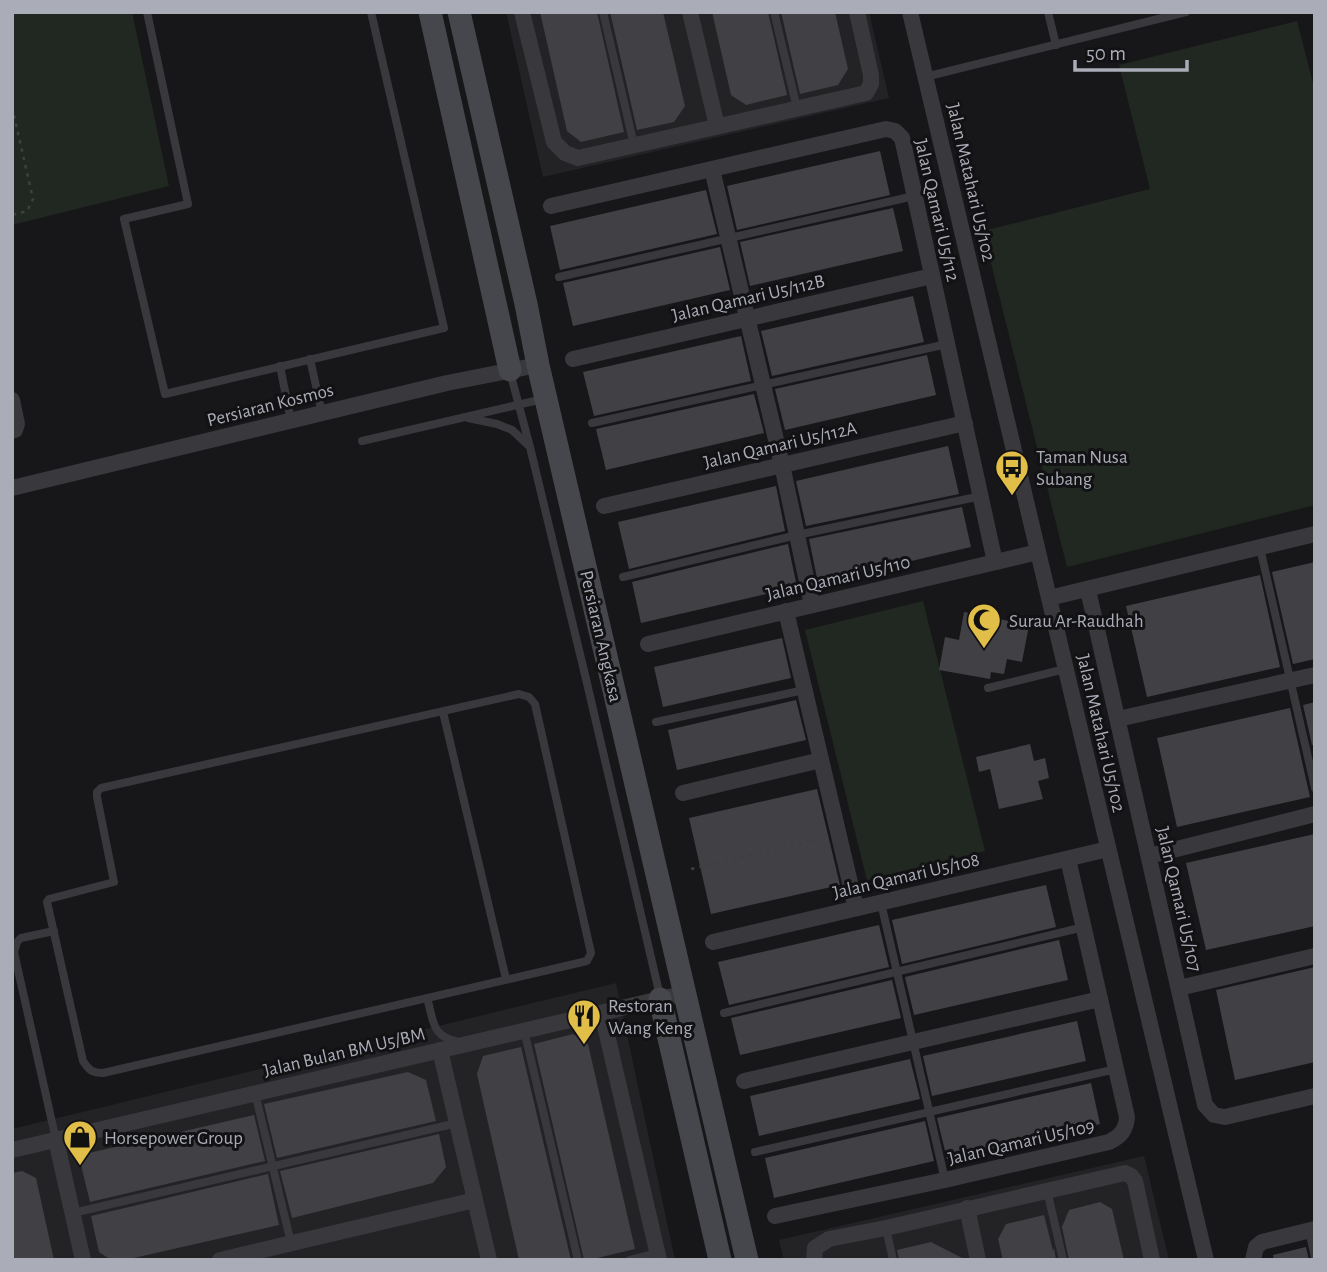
<svg xmlns="http://www.w3.org/2000/svg" width="1327" height="1272" font-family="'Alegreya Sans',sans-serif">
<style>
.built{fill:#232225}
.green{fill:#212822}
.building{fill:#414145}
.lines{fill:none;stroke-linecap:round;stroke-linejoin:round}
.path{stroke:#3e3f44;stroke-width:2.5;stroke-dasharray:3.5 5;stroke-linecap:butt}
.lane{stroke:#38383d;stroke-width:8}
.street{stroke:#38383d;stroke-width:16}
.secondary{stroke:#46474c;stroke-width:23}
.labels{text-anchor:middle;stroke-width:6;stroke-linejoin:round;paint-order:stroke}
.street-label{font-size:19px;fill:#aaacb7;stroke:#121113}
.poi-label{font-size:19px;fill:#aaacb7;stroke:#121113;text-anchor:start}
</style>
<rect width="100%" height="100%" fill="#171618"/>
<g class="built">
<path d="M506,12H869L889,98L543,177Z"/>
<path d="M616,983L675,1260H12V1129Z"/>
<path d="M1144,1156L1169,1260H784L779,1240Z"/>
</g>
<g class="green">
<path d="M12,12H132L169,186L12,225Z"/>
<path d="M1297,21L1315,91V505L1067,567L983,231L1150,189L1119,65Z"/>
<path d="M923,601L985,851L867,880L805,630Z"/>
</g>
<g class="building">
<path d="M540,12H597L624,132L581,142L567,131Z"/>
<path d="M610,12H663L685,106L674,122L637,130Z"/>
<path d="M712,12H768L787,95L746,105L731,95Z"/>
<path d="M781,12H835L848,69L838,85L800,94Z"/>
<path d="M880,151L890,195L737,230L727,186Z"/>
<path d="M706,190L717,234L560,270L550,226Z"/>
<path d="M893,208L903,251L750,286L740,242Z"/>
<path d="M720,247L730,290L573,326L563,283Z"/>
<path d="M913,296L924,342L772,376L761,331Z"/>
<path d="M741,336L751,381L594,416L583,372Z"/>
<path d="M927,355L936,395L785,430L775,389Z"/>
<path d="M754,394L764,433L606,470L596,429Z"/>
<path d="M948,446L959,494L806,526L796,481Z"/>
<path d="M776,486L785,531L629,569L618,522Z"/>
<path d="M962,507L971,547L818,583L809,539Z"/>
<path d="M788,544L797,587L641,623L632,582Z"/>
<path d="M1315,562V659L1293,664L1272,572Z"/>
<path d="M1260,575L1280,667L1147,697L1126,606Z"/>
<path d="M964,612L1029,625L1022,662L1007,659L1004,674L991,672L990,679L939,670L945,637L959,640Z"/>
<path d="M782,638L791,678L663,707L654,667Z"/>
<path d="M796,700L806,740L677,770L668,730Z"/>
<path d="M1315,702V744L1312,745L1303,705Z"/>
<path d="M1290,708L1310,797L1177,827L1157,738Z"/>
<path d="M1030,744L1034,761L1045,758L1049,778L1038,781L1043,799L999,809L990,769L979,772L976,757Z"/>
<path d="M817,789L840,885L711,914L689,818Z"/>
<path d="M1315,834V926L1206,950L1186,863Z"/>
<path d="M1046,885L1056,927L902,964L892,920Z"/>
<path d="M879,925L889,967L729,1005L718,962Z"/>
<path d="M1059,940L1068,980L914,1015L905,977Z"/>
<path d="M1315,967V1062L1235,1080L1216,990Z"/>
<path d="M892,980L901,1018L740,1055L731,1018Z"/>
<path d="M1077,1021L1086,1061L932,1096L923,1056Z"/>
<path d="M573,1034L588,1044L635,1249L589,1260H584L534,1044Z"/>
<path d="M521,1047L571,1260H519L477,1074L483,1056Z"/>
<path d="M910,1059L920,1099L759,1136L750,1096Z"/>
<path d="M408,1072L426,1080L436,1121L277,1158L264,1104Z"/>
<path d="M1091,1083L1100,1124L947,1159L937,1118Z"/>
<path d="M254,1115L265,1161L90,1202L81,1165L89,1153Z"/>
<path d="M925,1121L934,1161L774,1198L765,1158Z"/>
<path d="M439,1134L446,1167L433,1183L292,1218L280,1171Z"/>
<path d="M22,1171L36,1178L54,1260H12V1173Z"/>
<path d="M268,1174L279,1225L125,1260H111L99,1252L91,1216Z"/>
<path d="M1100,1202L1112,1209L1124,1260H1069L1062,1227L1069,1210Z"/>
<path d="M1044,1215L1053,1251L1054,1248L1056,1260H1003L998,1239L1006,1224Z"/>
<path d="M931,1242L966,1260H899L897,1250Z"/>
<path d="M1306,1247L1309,1260H1274L1273,1255Z"/>
</g>
<g class="lines">
<g class="path">
<path d="M12,107L33,199L27,211L12,215"/>
<path d="M691,869L824,838"/>
</g>
<g class="lane">
<path d="M147,12L188,204L124,219L165,394L444,328L371,12"/>
<path d="M603,12L634,145"/>
<path d="M774,12L797,108"/>
<path d="M1048,12L1056,45"/>
<path d="M925,77L1186,12"/>
<path d="M559,277L914,196"/>
<path d="M310,359L322,413"/>
<path d="M280,366L291,421"/>
<path d="M510,372L530,447L586,679L660,996"/>
<path d="M468,418L497,424L512,430L528,445"/>
<path d="M592,423L947,344"/>
<path d="M362,441L543,399"/>
<path d="M1260,548L1315,788"/>
<path d="M623,577L797,535L981,496"/>
<path d="M988,688L1065,669"/>
<path d="M519,694L529,697L535,704L591,953L587,961L103,1073C92,1073 89,1070 83,1061L47,902L49,899L114,882L97,797V792L101,788Z"/>
<path d="M443,712L506,979"/>
<path d="M656,722L804,690"/>
<path d="M881,903L945,1180"/>
<path d="M54,931L21,938L17,942L14,952L56,1140"/>
<path d="M427,998C434,1021 431,1037 459,1042"/>
<path d="M724,1013L1084,927"/>
<path d="M524,1030L578,1260"/>
<path d="M255,1093L291,1243"/>
<path d="M755,1152L1116,1069"/>
<path d="M1047,1190L1063,1260"/>
<path d="M73,1213L457,1123"/>
<path d="M886,1228L893,1260"/>
<path d="M1309,1231L1315,1258"/>
<path d="M630,1260L658,1253"/>
</g>
<g class="street">
<path d="M522,12L554,142L565,153L578,158L866,93L871,84V75L857,12"/>
<path d="M690,12L717,126"/>
<path d="M910,12L1206,1260"/>
<path d="M712,169L782,465L812,605"/>
<path d="M551,206L886,129L895,131L902,138L995,562"/>
<path d="M573,359L932,276"/>
<path d="M12,400L17,424L15,430L12,431"/>
<path d="M12,488L447,383L538,365"/>
<path d="M604,506L965,423"/>
<path d="M1088,590L1205,1105L1214,1115L1225,1117L1315,1096"/>
<path d="M1049,598L1315,534"/>
<path d="M786,611L856,908"/>
<path d="M648,644L1038,552"/>
<path d="M1118,719L1315,675"/>
<path d="M683,793L821,760"/>
<path d="M1149,856L1315,814"/>
<path d="M713,942L1108,849"/>
<path d="M1179,988L1315,956"/>
<path d="M602,1013L659,1260"/>
<path d="M440,1050L489,1260"/>
<path d="M744,1081L1100,999"/>
<path d="M56,1140L83,1260"/>
<path d="M12,1150L686,993"/>
<path d="M967,1208L978,1260"/>
<path d="M775,1216L945,1180L1109,1142C1121,1136 1126,1130 1127,1117L1068,859"/>
<path d="M220,1260L475,1200"/>
<path d="M814,1260L815,1248L829,1239L886,1228L1125,1173L1131,1176L1135,1181L1152,1260"/>
<path d="M1253,1260L1256,1247L1262,1242L1315,1229"/>
</g>
<g class="secondary">
<path d="M430,12L510,370"/>
<path d="M459,12L526,304L538,365L747,1260"/>
<path d="M660,999L720,1260"/>
</g>
</g>
<defs>
<g id="bus-pin" transform="scale(1.75)"><path d="M0 17L-7.5 6A9.5 9.5 0 1 1 7.5 6Z" fill="#e0be47" stroke="#121113"/><path d="M-5-6H5V4H4V6H2V4H-2V6H-4V4H-5ZM-3.5-4V0h7V-4ZM-3.5 1.2v1.5H-2V1.2ZM2 1.2v1.5H3.5V1.2Z" fill="#111"/></g>
<g id="mosque-pin" transform="scale(1.75)"><path d="M0 17L-7.5 6A9.5 9.5 0 1 1 7.5 6Z" fill="#e0be47" stroke="#121113"/><path d="M3.5-4.9A6 6 0 1 0 3.5 4.9A5 5 0 1 1 3.5-4.9Z" fill="#111"/></g>
<g id="restaurant-pin" transform="scale(1.75)"><path d="M0 17L-7.5 6A9.5 9.5 0 1 1 7.5 6Z" fill="#e0be47" stroke="#121113"/><path d="M-5-6h1v4h1v-4h1v4h1v-4h1v5L-1.5 .5V6h-2V.5L-5-1ZM5-6V6H3V1.5H1.5Q1.5-4 5-6Z" fill="#111"/></g>
<g id="shop-pin" transform="scale(1.75)"><path d="M0 17L-7.5 6A9.5 9.5 0 1 1 7.5 6Z" fill="#e0be47" stroke="#121113"/><path d="M-5-2.5h2.3a2.7 3.5 0 0 1 5.4 0H5L5.5 6h-11ZM-1.5-2.5h3a1.5 2.3 0 0 0-3 0Z" fill="#111"/></g>
</defs>
<g fill-rule="evenodd">
<use href="#bus-pin" x="1012" y="467"/>
<use href="#mosque-pin" x="984" y="620"/>
<use href="#restaurant-pin" x="584" y="1016"/>
<use href="#shop-pin" x="80" y="1137"/>
</g>
<g class="labels">
<g class="street-label">
<text transform="translate(972 182) rotate(77)" y="7">Jalan Matahari U5/102</text>
<text transform="translate(938 210) rotate(77)" y="7">Jalan Qamari U5/112</text>
<text transform="translate(748 297) rotate(-13)" y="7">Jalan Qamari U5/112B</text>
<text transform="translate(270 404) rotate(-14)" y="7">Persiaran Kosmos</text>
<text transform="translate(780 444) rotate(-13)" y="7">Jalan Qamari U5/112A</text>
<text transform="translate(838 577) rotate(-13)" y="7">Jalan Qamari U5/110</text>
<text transform="translate(602 636) rotate(77)" y="7">Persiaran Angkasa</text>
<text transform="translate(1102 733) rotate(77)" y="7">Jalan Matahari U5/102</text>
<text transform="translate(906 875) rotate(-13)" y="7">Jalan Qamari U5/108</text>
<text transform="translate(1180 899) rotate(77)" y="7">Jalan Qamari U5/107</text>
<text transform="translate(344 1051) rotate(-13)" y="7">Jalan Bulan BM U5/BM</text>
<text transform="translate(1021 1141) rotate(-13)" y="7">Jalan Qamari U5/109</text>
</g>
<g class="poi-label">
<text x="1036" y="463">Taman Nusa<tspan x="1036" dy="22">Subang</tspan></text>
<text x="1009" y="627">Surau Ar-Raudhah</text>
<text x="608" y="1012">Restoran<tspan x="608" dy="22">Wang Keng</tspan></text>
<text x="104" y="1144">Horsepower Group</text>
</g>
</g>
<rect width="1327" height="1272" fill="none" stroke="#aaacb7" stroke-width="28"/>
<path d="M1075 60v10h112v-10" fill="none" stroke="#aaacb7" stroke-width="3.5"/>
<text x="1086" y="60" font-size="21" fill="#aaacb7" stroke="#121113" stroke-width="5" paint-order="stroke">50 m</text>
</svg>
